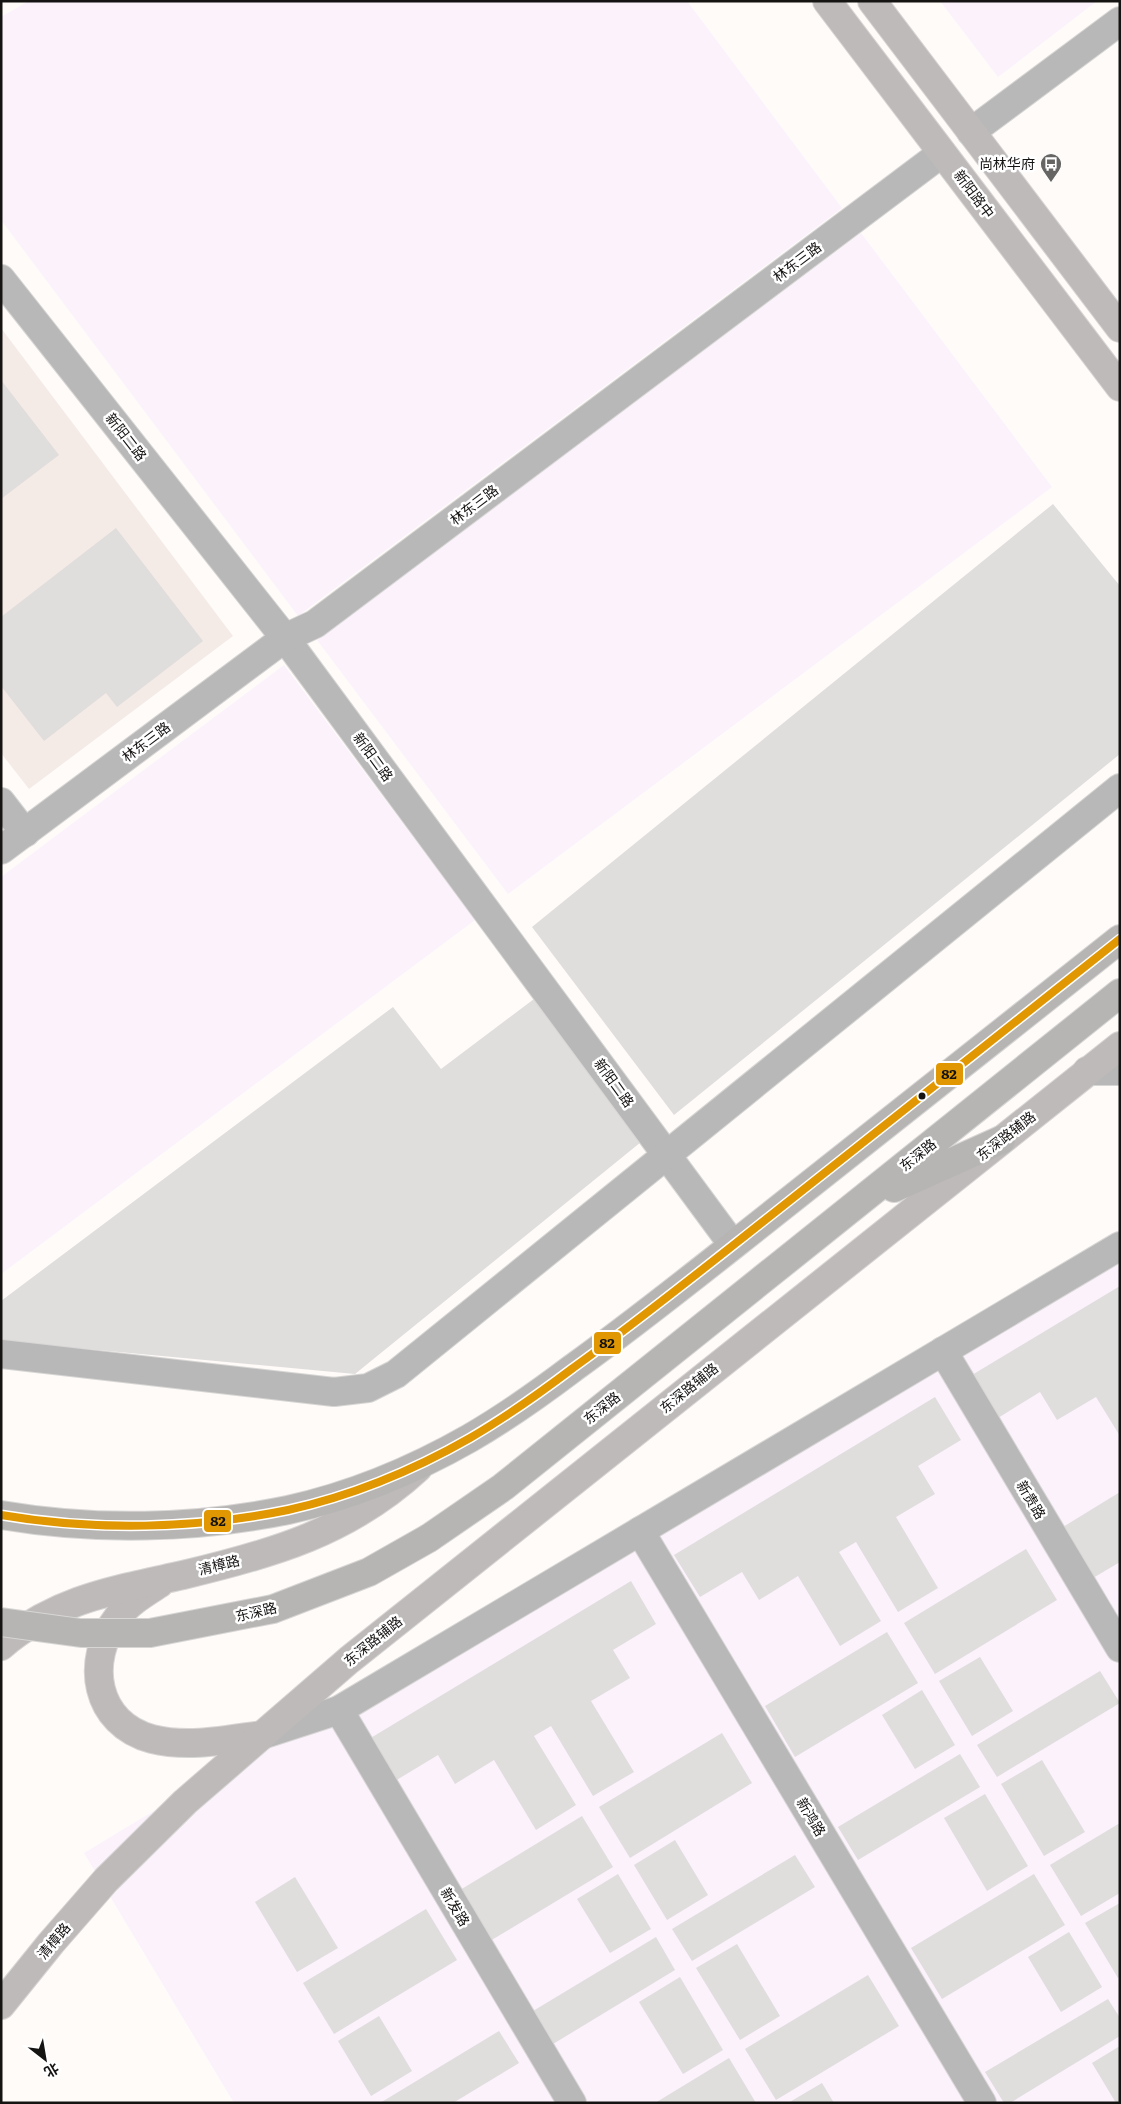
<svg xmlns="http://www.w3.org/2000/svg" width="1121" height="2104" font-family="Literata,'Noto Sans SC',serif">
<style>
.commercial{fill:#f4ebe6}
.industrial{fill:#fbf2fc}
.building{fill:#e0dddd}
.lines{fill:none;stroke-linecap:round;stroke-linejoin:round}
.minor-casing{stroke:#d8d6d5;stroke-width:30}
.major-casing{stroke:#d8d6d5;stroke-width:30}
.highway-casing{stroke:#d8d6d5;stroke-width:30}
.minor{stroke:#b8b8b8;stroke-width:28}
.major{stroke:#bdbab9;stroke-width:28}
.highway{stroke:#b7b5b4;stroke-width:28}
.highway-bridge-casing{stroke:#d8d6d5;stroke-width:30;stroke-linecap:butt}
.highway-bridge{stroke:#b7b5b4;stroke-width:28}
.bus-1-casing{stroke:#fff;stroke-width:11}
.bus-1{stroke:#e09702;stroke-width:8}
.bus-dot{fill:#161413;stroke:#fff;stroke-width:2}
.labels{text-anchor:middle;stroke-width:5;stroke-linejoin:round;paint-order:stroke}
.poi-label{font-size:14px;fill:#161413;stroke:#fff;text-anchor:end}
.street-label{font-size:14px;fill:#161413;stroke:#fff}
.line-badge{stroke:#fff;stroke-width:2}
.pale-badge-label{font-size:14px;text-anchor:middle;font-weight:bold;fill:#111}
</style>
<rect width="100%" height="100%" fill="#fefbf9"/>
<path class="commercial" d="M1,328L233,636L29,789L1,753Z"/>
<g class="industrial">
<path d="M29,1H687L842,208L298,616L1,220V17Z"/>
<path d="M940,1H1097L998,77Z"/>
<path d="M861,233L1052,487L508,894L317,640Z"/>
<path d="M284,665L475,920L1,1274V877Z"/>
<path d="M1120,1229V2103H234L84,1853Z"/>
</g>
<g class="building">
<path d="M1,380L59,455L1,499Z"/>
<path d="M1053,504L1120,586V754L674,1115L532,927Z"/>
<path d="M116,528L203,641L117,707L106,693L44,741L1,686V617Z"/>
<path d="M534,999L641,1142L355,1374L1,1341V1301L393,1007L441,1069Z"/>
<path d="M1120,1286V1436L1096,1397L1057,1420L1040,1392L998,1418L972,1375Z"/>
<path d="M935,1397L961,1440L918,1466L935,1494L896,1517L938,1588L898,1612L856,1542L839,1552L881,1621L840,1646L798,1576L759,1600L742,1572L700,1597L674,1555Z"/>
<path d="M1120,1492V1562L1093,1578L1063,1527Z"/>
<path d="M1026,1549L1057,1600L935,1674L904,1623Z"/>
<path d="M631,1581L656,1624L613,1650L630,1678L591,1701L634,1772L593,1796L551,1726L534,1736L576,1805L536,1830L494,1760L455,1784L438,1755L395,1781L369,1739Z"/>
<path d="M887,1632L918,1683L795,1757L765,1706Z"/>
<path d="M980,1657L1013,1711L972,1736L939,1681Z"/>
<path d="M1100,1671L1120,1703L997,1777L977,1745Z"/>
<path d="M922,1690L955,1745L915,1769L882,1715Z"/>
<path d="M722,1733L752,1783L630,1858L599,1807Z"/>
<path d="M960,1754L980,1787L858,1860L838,1827Z"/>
<path d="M1042,1760L1085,1832L1044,1856L1001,1784Z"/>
<path d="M985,1794L1028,1866L987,1891L944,1818Z"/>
<path d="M582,1816L613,1867L490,1941L460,1890Z"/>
<path d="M1120,1823V1893L1081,1916L1050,1865Z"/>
<path d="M675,1840L708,1895L667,1920L634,1865Z"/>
<path d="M795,1855L815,1887L692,1961L672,1929Z"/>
<path d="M618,1874L651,1929L610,1953L577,1899Z"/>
<path d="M1034,1874L1065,1925L942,1999L911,1948Z"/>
<path d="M295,1877L338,1948L297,1972L255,1902Z"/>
<path d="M1120,1903V1977L1118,1978L1085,1923Z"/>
<path d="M426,1909L457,1960L334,2034L303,1983Z"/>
<path d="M1069,1932L1102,1987L1061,2012L1028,1957Z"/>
<path d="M656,1937L675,1970L553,2044L533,2011Z"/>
<path d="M737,1944L780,2016L740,2040L696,1968Z"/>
<path d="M868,1975L899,2026L776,2100L745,2049Z"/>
<path d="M680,1977L723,2050L683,2074L639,2002Z"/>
<path d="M1108,1999L1120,2018V2036L1010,2103H1004L985,2072Z"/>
<path d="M379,2016L412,2071L371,2096L338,2041Z"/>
<path d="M499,2031L519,2063L453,2103H380Z"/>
<path d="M1120,2046V2103H1116L1092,2063Z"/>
<path d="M729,2058L756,2103H655Z"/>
<path d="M822,2083L834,2103H788Z"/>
</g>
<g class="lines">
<g class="minor-casing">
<g id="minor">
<path d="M971,132L1120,21"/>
<path d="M1,279L285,638L733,1245"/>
<path d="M1,802L25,833"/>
<path d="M1,850L285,638L315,624L942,153"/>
<path d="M1087,1071H1120"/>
<path d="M943,1351L1120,1648"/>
<path d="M1,1354L334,1392L368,1388L396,1374L1120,788"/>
<path d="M640,1531L982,2103"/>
<path d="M339,1710L572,2103"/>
<path d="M262,1735L339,1710L1120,1246"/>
</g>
</g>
<g class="major-casing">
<g id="major">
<path d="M827,1L1120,387"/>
<path d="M872,1L1120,328"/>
<path d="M159,1584C145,1593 128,1603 118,1617C84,1661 95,1724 152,1739C188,1748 226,1740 262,1735"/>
<path d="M1,1646C56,1599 115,1590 183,1575C272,1554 349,1532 418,1468"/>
<path d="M1,2005L51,1943L106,1880L185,1802L349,1660L1120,1046"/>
</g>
</g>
<g class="highway-casing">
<g id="highway">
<path d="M894,1188L1001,1140"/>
<path d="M1,1515C95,1531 195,1529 288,1510C351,1496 414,1470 470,1438C506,1417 540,1393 573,1368C637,1322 698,1273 760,1224C880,1129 1000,1034 1120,939"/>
<path d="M429,1538L503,1487L1120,993"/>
</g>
</g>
<use href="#minor" class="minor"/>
<use href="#major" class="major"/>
<use href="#highway" class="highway"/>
<g class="highway-bridge-casing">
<path id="highway-bridge" d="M1,1622L81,1633H150L273,1609L369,1572L429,1538"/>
</g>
<use href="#highway-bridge" class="highway-bridge"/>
<g class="bus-1-casing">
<path id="bus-1" d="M1,1515C95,1531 195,1529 288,1510C351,1496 414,1470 470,1438C506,1417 540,1393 573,1368C637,1322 698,1273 760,1224C880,1129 1000,1034 1120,939"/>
</g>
<use href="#bus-1" class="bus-1"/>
</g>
<defs>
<g id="bus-pin" transform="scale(1.125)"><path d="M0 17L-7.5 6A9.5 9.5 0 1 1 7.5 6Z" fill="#676564" stroke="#fff"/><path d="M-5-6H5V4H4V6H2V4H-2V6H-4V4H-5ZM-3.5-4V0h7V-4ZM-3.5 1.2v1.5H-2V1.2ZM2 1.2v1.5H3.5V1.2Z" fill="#fff"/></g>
</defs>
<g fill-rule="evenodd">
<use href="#bus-pin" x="1051" y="164"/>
</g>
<circle class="bus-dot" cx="922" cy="1096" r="4.5"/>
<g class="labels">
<g class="poi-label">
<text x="1035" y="169">尚林华府</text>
</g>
<g class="street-label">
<text transform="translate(974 194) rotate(53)" y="5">新阳路中</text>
<text transform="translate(797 262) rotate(-37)" y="5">林东三路</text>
<text transform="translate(126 437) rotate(52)" y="5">新阳二路</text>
<text transform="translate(474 505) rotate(-37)" y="5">林东三路</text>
<text transform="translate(146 742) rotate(-37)" y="5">林东三路</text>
<text transform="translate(373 757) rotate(54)" y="5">新阳二路</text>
<text transform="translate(614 1083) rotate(54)" y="5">新阳二路</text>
<text transform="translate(1006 1136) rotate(-38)" y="5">东深路辅路</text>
<text transform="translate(918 1155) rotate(-39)" y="5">东深路</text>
<text transform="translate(689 1388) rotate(-39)" y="5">东深路辅路</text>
<text transform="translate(602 1408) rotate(-39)" y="5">东深路</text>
<text transform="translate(1031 1500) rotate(59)" y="5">新贵路</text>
<text transform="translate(219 1565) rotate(-14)" y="5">清樟路</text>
<text transform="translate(256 1612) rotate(-13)" y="5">东深路</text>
<text transform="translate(373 1641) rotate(-39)" y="5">东深路辅路</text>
<text transform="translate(811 1817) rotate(59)" y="5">新鸿路</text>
<text transform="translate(455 1907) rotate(59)" y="5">新发路</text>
<text transform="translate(54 1941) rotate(-50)" y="5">清樟路</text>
</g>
</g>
<g class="line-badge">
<rect x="935" y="1062" width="29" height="24" rx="5" fill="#e09702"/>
<rect x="593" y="1331" width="29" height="24" rx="5" fill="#e09702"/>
<rect x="203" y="1509" width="29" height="24" rx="5" fill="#e09702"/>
</g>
<g class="pale-badge-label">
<text x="949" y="1079">82</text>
<text x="607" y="1348">82</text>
<text x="218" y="1526">82</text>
</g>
<rect width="1121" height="2104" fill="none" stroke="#161413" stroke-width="5"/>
<g transform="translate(45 2059) rotate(149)" stroke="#ffffff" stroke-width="4" paint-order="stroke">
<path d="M0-4L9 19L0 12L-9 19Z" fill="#161413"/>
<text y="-8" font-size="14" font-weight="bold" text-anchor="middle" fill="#161413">北</text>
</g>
</svg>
